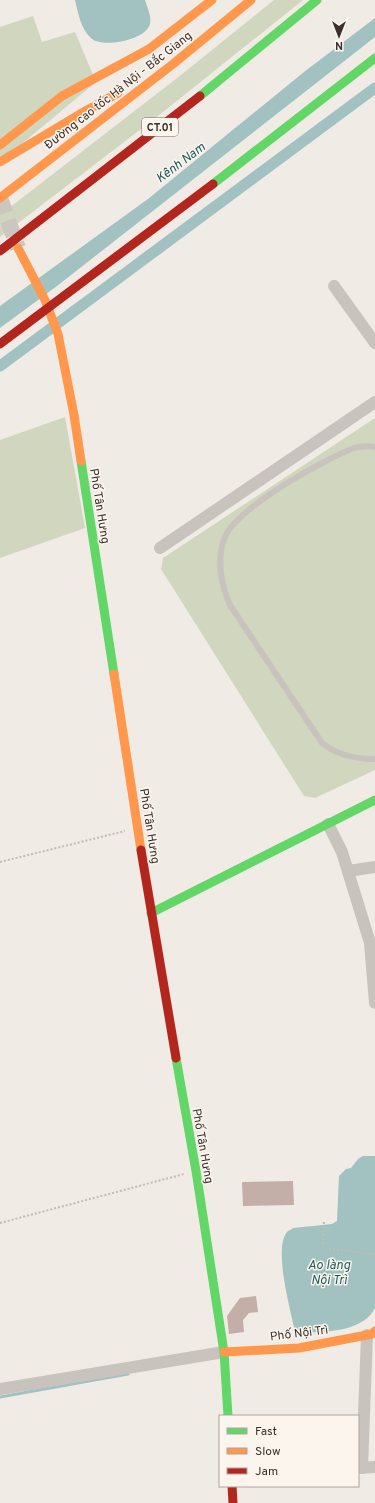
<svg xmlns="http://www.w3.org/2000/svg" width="375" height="1503" font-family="Overpass,sans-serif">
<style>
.green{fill:#d1d6bf}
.water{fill:#a1c2c1}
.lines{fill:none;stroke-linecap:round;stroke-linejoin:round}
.stream{stroke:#a1c2c1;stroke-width:3}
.canal{stroke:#a1c2c1;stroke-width:11}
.building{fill:#c3afa7}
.secondary-tunnel{stroke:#ccc6c0;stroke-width:16;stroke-dasharray:16 8;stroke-linecap:butt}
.path{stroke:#c2bbb6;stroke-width:2;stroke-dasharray:2 2;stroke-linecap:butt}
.lane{stroke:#c9c3be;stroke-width:6}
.street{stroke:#c9c3be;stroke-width:12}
.fast{stroke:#63d668;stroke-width:9}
.slow{stroke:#ff974d;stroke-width:9}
.jam{stroke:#b3261e;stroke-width:9}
.labels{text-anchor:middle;stroke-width:3;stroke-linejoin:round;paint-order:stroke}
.shield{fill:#fbf5ee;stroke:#756b66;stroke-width:1}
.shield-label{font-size:11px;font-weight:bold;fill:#3b302b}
.street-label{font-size:12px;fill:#3b302b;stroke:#fbf5ee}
.water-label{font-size:13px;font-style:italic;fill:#1f5a5e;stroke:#fbf5ee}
</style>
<rect width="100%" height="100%" fill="#f0ebe5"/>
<g class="green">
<path d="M274,0H303L158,116L0,237V215L181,75Z"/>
<path d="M33,16L42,42L75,32L96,82L0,162V27Z"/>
<path d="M65,417L85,528L0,558V440Z"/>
<path d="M375,418V770L315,798L304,796L161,569L163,558Z"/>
</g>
<g class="water">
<path d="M75,0H145C147,7 152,17 150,24C146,40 104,48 92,39C81,30 78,13 75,0Z"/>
<path d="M375,18V37L57,286L0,328V306L148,199L304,72Z"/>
<path d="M363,1156H375V1308C363,1333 320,1333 295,1332C291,1311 273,1249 287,1232C289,1230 291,1230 293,1228L332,1224L337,1221L339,1176L346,1169L351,1168L358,1159Z"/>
</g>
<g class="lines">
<path class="stream" d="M0,1397L128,1374"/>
<path class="canal" d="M0,366L375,88"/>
</g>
<g class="building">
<path d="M293,1181L294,1205L243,1206L242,1182Z"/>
<path d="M256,1296L258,1312L249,1313L243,1320L244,1332L229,1334L227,1316L240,1298Z"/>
</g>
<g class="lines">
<path class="secondary-tunnel" d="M0,198L18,248"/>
<g class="path">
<path d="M0,862L125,831"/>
<path d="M0,1223L184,1174"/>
<path d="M323,1244L324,1221"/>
<path d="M329,1249L375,1254"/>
</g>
<path class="lane" d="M375,447C368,446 361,446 354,448C324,459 237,508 225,537C216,558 221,585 230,605L322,743C337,755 357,759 375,759"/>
<g class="street">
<path d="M334,286L375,343"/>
<path d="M160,548L375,402"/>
<path d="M328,824L342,852L370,943L375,1003"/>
<path d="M348,871L375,867"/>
<path d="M0,1389L224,1352"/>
<path d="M358,1468L375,1467"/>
<path d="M362,1468L367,1335"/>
</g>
<g class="fast">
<path d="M200,96L317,0"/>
<path d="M213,184L375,58"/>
<path d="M81,461L114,674"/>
<path d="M151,913L375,800"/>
<path d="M176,1058L196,1171L224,1352L228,1416"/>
</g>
<g class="slow">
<path d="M0,145L62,96L149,49L212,0"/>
<path d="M0,162L80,114L118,93"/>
<path d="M0,198L173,64L251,0"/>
<path d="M18,248L45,300L58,334L74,415L81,461"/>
<path d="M114,674L141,850"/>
<path d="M224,1352L299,1348L372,1334L375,1331"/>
</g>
<g class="jam">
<path d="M0,251L200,96"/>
<path d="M0,344L213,184"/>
<path d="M141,850L176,1058"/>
<path d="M232,1486L233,1503"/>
</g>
</g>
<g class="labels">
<rect class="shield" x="142" y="118" width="36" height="18" rx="3"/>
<g class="shield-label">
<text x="160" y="131">CT.01</text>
</g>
<g class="street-label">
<text transform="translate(118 90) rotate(-38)" y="4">Đường cao tốc Hà Nội - Bắc Giang</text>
<text transform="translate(100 506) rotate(81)" y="4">Phố Tân Hưng</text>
<text transform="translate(150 826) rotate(81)" y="4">Phố Tân Hưng</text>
<text transform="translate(203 1146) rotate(80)" y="4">Phố Tân Hưng</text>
<text transform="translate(299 1333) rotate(-7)" y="4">Phố Nội Trì</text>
</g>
<g class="water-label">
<text transform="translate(180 162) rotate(-37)" y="5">Kênh Nam</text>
<text x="329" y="1269">Ao làng<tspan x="329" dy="15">Nội Trì</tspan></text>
</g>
</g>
<rect x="219" y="1415" width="140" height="72" fill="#fbf5ee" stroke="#aea6a0"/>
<rect x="227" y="1428" width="20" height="6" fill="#63d668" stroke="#aea6a0"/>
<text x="255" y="1435" font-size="12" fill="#3b302b">Fast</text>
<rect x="227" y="1448" width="20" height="6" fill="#ff974d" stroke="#aea6a0"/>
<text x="255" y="1455" font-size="12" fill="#3b302b">Slow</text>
<rect x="227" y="1468" width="20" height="6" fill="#b3261e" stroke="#aea6a0"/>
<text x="255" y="1475" font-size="12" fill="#3b302b">Jam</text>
<g transform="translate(339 36) rotate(180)" stroke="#fbf5ee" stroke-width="3" paint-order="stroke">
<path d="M0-3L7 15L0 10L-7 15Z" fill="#3b302b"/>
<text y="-6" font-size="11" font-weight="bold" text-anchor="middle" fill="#3b302b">N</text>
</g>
</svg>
